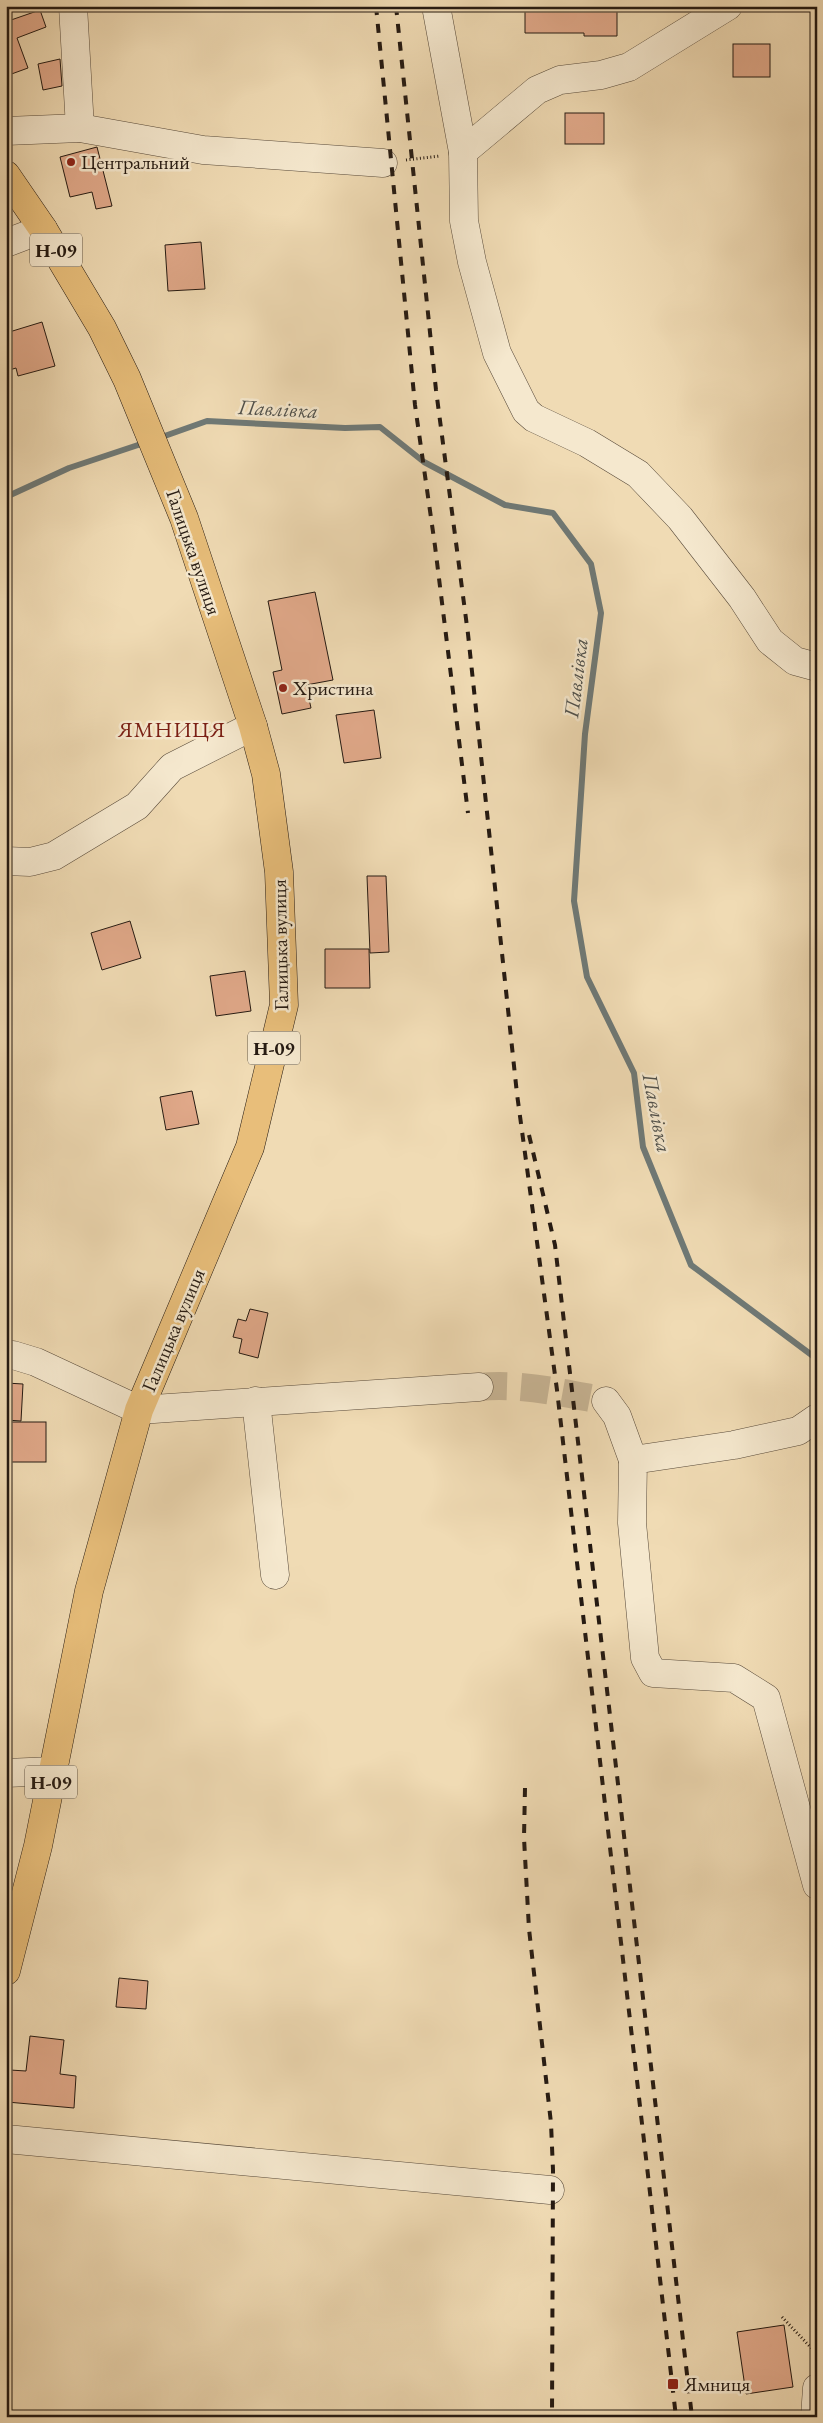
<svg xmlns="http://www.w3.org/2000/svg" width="823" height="2423" font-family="'EB Garamond',serif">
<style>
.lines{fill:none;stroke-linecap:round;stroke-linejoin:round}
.stream{stroke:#6f7976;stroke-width:6}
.building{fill:#e1a98a;stroke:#251a12}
.minor-tunnel{stroke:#c7b494;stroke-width:28;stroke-dasharray:28 14;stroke-linecap:butt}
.minor-casing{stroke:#584a3a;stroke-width:29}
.major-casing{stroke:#251a12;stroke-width:29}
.path{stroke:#251a12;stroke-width:3;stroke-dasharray:1 2.5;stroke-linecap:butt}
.minor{stroke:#f5e8ce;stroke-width:28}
.major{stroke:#e8be7a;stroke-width:28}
.rail{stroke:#251a12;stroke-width:4;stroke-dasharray:9 9;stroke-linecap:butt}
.poi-dot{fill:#8f2418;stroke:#f5e8ce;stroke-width:2}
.labels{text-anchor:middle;stroke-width:5;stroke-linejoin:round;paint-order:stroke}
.shield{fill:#f5e8ce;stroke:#63584a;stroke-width:1}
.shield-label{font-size:19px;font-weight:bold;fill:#251a12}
.poi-label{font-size:20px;fill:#251a12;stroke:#f5e8ce;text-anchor:start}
.street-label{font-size:20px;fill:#251a12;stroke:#f5e8ce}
.water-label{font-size:21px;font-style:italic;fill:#50514c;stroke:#f5e8ce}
.quarter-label{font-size:22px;letter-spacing:1px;fill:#7a1f14;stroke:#f5e8ce}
</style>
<rect width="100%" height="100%" fill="#f0dbb4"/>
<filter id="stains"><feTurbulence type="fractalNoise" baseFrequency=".004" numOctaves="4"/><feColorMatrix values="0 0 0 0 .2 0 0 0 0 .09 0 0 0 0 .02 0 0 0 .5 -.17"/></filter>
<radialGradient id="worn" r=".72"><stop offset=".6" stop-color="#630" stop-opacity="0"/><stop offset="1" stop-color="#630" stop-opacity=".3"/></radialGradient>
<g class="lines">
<g class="stream">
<path d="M159,438L207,421L345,428L380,427L424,462L505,505L553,513L591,564L601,613L585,734L574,901L587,977L634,1073L643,1147L691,1265L817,1359"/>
<path d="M6,497L69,468L147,442"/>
</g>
</g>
<g class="building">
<path d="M525,6H617V36H584V33H525Z"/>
<path d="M40,10L46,27L17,38L28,68L6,76V15L9,14L11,20Z"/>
<rect x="733" y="44" width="37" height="33"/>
<path d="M60,59L62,86L43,90L38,64Z"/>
<rect x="565" y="113" width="39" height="31"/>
<path d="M97,147L112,206L96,209L92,192L70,197L60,157Z"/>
<path d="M201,242L205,289L168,291L165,245Z"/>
<path d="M42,322L55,366L18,376L16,368L6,371V333Z"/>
<path d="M315,592L333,680L306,685L311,708L282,714L273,672L282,670L268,601Z"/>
<path d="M374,710L381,758L344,763L336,715Z"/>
<path d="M367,876H386L389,952L370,953Z"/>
<path d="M130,921L141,958L102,970L91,933Z"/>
<path d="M325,949H369L370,988H325Z"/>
<path d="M245,971L251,1011L216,1016L210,976Z"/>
<path d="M192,1091L199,1124L166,1130L160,1097Z"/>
<path d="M250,1309L268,1313L258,1358L239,1353L242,1339L233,1337L238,1319L246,1321Z"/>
<path d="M6,1383L23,1384L21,1421L6,1420Z"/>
<rect x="10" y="1422" width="36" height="40"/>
<path d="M119,1978L148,1981L146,2009L116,2007Z"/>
<path d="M30,2036L64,2040L60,2074L76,2076L74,2108L7,2102L10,2070L26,2071Z"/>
<path d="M784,2325L793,2387L746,2394L737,2332Z"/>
</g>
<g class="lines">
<path class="minor-tunnel" d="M479,1387C523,1383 563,1393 606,1401"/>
<g class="minor-casing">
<g id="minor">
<path d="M73,6L80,128"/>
<path d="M436,6L463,152L464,221L472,262L497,353L526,411L534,418L587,443L638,474L680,518L742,598L770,641L795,661L817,667"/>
<path d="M6,131L80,128L203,150L383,163"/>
<path d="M463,152L537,90L560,80L601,75L629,67L728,6"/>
<path d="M6,243L43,229"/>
<path d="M6,861L30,862L54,856L137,806L172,767L253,726"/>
<path d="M6,1355H13L36,1362L139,1410L479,1387"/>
<path d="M256,1401L275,1575"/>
<path d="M606,1401L617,1416L633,1460"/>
<path d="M817,1418L798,1431L734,1445L633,1460L632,1523L645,1658L653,1673L734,1678L766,1698L817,1885"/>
<path d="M6,1773L53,1771"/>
<path d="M6,2139L550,2190"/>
<path d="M815,2417L817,2388"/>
</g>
</g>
<g class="major-casing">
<path id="major" d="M6,175L43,229L102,328L127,379L184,518L253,726L266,774L279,872L284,1005L250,1147L139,1410L89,1591L38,1846L6,1971"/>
</g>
<g class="path">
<path d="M406,160L440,156"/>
<path d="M782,2317L817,2354"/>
</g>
<use href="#minor" class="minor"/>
<use href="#major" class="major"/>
<g class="rail">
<path d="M376,6L415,405L435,546L468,813"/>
<path d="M396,6L436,390L468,634L517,1094L557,1390L676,2417"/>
<path d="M529,1135L555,1245L692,2417"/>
<path d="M525,1788L524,1838L529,1929L551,2123L553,2170L552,2417"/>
</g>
</g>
<g class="poi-dot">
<circle cx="71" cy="162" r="5"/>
<circle cx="283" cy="688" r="5"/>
<rect x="667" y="2378" width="12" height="12" rx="2.5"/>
</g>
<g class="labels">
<g class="shield">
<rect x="30" y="233.5" width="52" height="33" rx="4"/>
<rect x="248" y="1031.5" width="52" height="33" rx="4"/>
<rect x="25" y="1765.5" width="52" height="33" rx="4"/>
</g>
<g class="shield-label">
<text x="56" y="257">Н-09</text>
<text x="274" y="1055">Н-09</text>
<text x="51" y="1789">Н-09</text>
</g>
<g class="poi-label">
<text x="81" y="169">Центральний</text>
<text x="293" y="695">Христина</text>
<text x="684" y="2391">Ямниця</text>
</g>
<g class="street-label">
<text transform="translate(194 552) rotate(71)" y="7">Галицька вулиця</text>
<text transform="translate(280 945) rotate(-91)" y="7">Галицька вулиця</text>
<text transform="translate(173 1330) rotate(-67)" y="7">Галицька вулиця</text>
</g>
<g class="water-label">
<text transform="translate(278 409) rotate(3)" y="7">Павлівка</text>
<text transform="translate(576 678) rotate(-83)" y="7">Павлівка</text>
<text transform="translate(657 1113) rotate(79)" y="7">Павлівка</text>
</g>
<g class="quarter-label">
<text x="172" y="737">ЯМНИЦЯ</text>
</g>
</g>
<rect width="823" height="2423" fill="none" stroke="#f0dbb4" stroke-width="25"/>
<rect x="8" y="8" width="808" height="2408" fill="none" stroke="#251a12" stroke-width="2.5"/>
<rect x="12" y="12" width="798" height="2398" fill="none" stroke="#251a12"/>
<rect width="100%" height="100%" filter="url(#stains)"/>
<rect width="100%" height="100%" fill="url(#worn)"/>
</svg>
